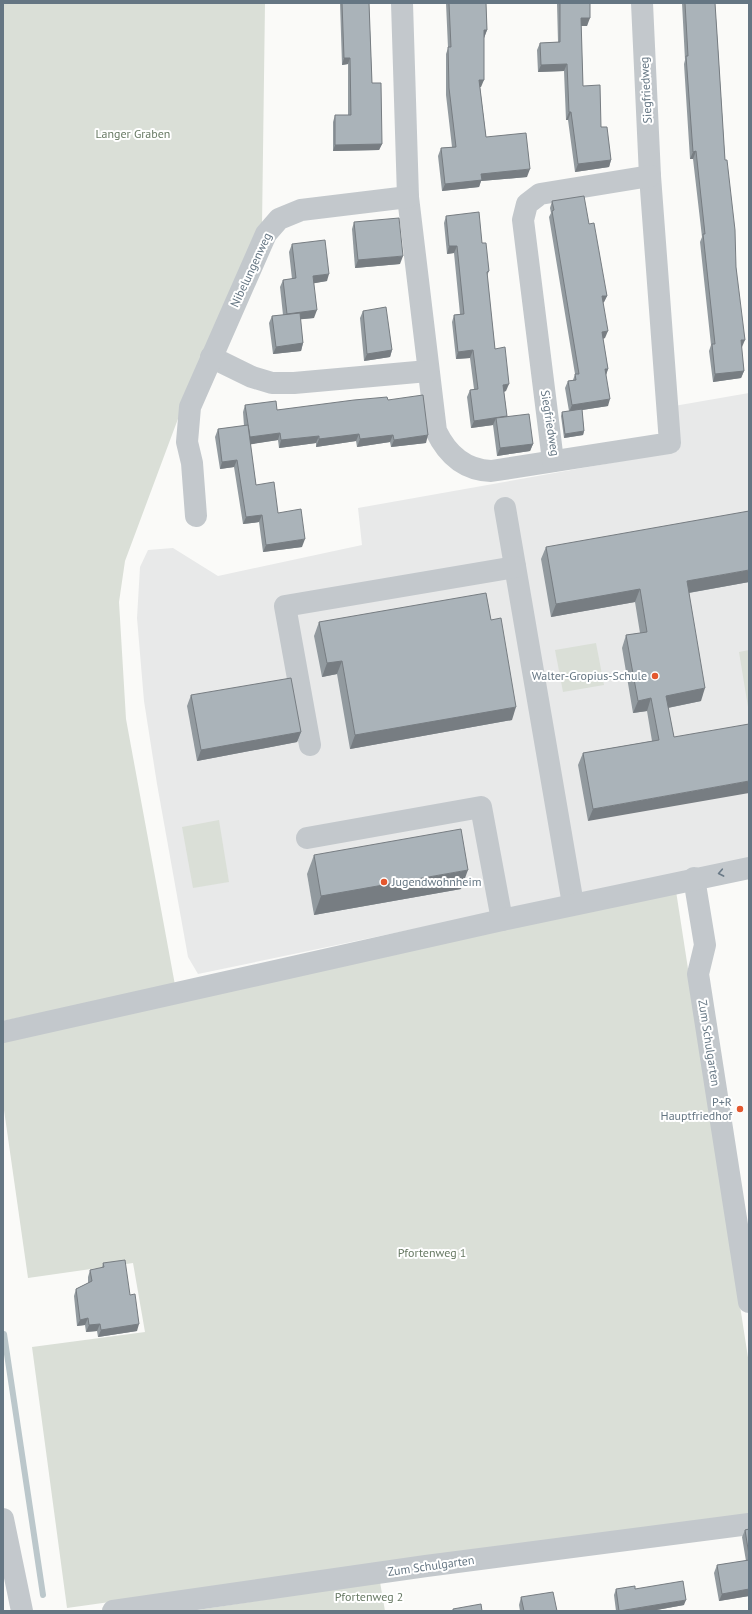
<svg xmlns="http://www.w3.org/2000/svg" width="752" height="1614" font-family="'PT Sans',sans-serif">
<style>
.built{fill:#e8e9e9}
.green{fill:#dadfd7}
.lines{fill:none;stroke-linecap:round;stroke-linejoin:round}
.stream{stroke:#bbc7cb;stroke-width:6}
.minor{stroke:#c3c8cc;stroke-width:22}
.wall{fill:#929a9f}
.shaded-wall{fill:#777d82}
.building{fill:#aab3b9;stroke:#777d82}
.oneway{stroke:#6a7a87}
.poi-dot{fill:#e4572e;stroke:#fff;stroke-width:1.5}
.labels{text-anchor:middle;stroke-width:4;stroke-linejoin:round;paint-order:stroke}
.street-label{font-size:12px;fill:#657683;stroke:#fff}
.park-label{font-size:12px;fill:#687a64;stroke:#fff}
.poi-label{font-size:12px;fill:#657683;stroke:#fff;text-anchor:end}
</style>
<rect width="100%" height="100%" fill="#fafaf8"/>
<path class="built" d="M749,393V859L198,974L188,957L157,784L144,701L137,618L140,567L148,550L173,548L218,576L362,545L358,508L678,451L674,406Z"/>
<g class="green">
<path d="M3,3H265L262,226L185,400L125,561L119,602L126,719L175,985L3,1021Z"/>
<path d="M596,643L604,685L563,692L555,650Z"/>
<path d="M749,650V707H748L739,652Z"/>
<path d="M219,820L229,882L193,888L182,827Z"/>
<path d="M676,891L749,1364V1516L425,1558L67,1608L32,1347L145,1332L133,1263L28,1278L3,1103V1041Z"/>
<path d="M380,1582L385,1611H191Z"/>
</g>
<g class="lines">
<path class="stream" d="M4,1334L43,1595"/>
<g class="minor">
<path d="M402,3L408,197L436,431C447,454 464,470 491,471L670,443L650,176L642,3"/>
<path d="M211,357L252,377L272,383H294L428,371"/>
<path d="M553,461L523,220L527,204L540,194L650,176"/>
<path d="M505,508L573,904"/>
<path d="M196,516L192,463L187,442L190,407L266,234L279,219L301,210L408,197"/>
<path d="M310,745L285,606L515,567"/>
<path d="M307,838L481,807L502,920"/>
<path d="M694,878L705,945L698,974L749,1302"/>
<path d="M3,1032L502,920L749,868"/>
<path d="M3,1519L22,1611"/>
<path d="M113,1611L426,1566L749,1524"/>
</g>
</g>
<g class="wall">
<path d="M340,3H369L372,83L382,144L379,150L333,151V122L335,115H348V64L342,65Z"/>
<path d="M446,3H486L487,30L484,38L481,87H480L486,137L527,177L481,181L479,187L442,191L438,156L441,148L452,147L446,95V54L448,48Z"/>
<path d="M557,3H590L587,26H581L583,86L601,127L611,160L609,167L575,172L568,120H566L564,71L538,72L537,50L540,43L558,42Z"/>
<path d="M682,3H715L718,49L725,160L736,267L742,347L741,348L744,371L741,378L713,382L709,351L711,345L700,242L702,237L693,159H690L684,64L685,60Z"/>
<path d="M552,201L589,224L607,296L604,302L603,303L605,338L603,339L608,369L606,375L608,406L582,410L584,431L583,435L564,438L561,416L562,412L569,411L565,388L568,381L573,380L575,374L549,217L551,213L550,208Z"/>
<path d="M446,216L482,243L489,271L487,276L495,349L506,391L504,392L507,417L533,444L530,451L497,456L493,425L471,428L467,397L470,390L474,389L470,358L456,359L452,322L454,315L460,314L454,253L447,254L444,223Z"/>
<path d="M354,222L400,264L355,268L352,229Z"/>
<path d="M292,244L327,281L314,283V318L300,319L303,343L301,351L273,354L269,323L272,316L283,315L280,287L283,280L292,279L289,252Z"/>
<path d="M363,311L392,350L390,357L364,361L360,318Z"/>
<path d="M388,400L426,443L391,447L390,442L357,447L356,441L316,447V443L279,448L278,440L250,444L256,485L278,513L302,547L263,552L259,522L243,524L234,467L220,469L215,437L218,429L244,426L243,412L245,405L277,410Z"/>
<path d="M546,547L749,582L689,593L701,701L668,708L674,737L588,821L578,765L583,753L652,741L647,711L633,713L622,648L626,635L640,633L635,602L551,617L541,559Z"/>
<path d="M491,620L512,720L350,749L337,674L322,677L314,636L319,622Z"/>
<path d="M191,695L301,732L297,742L197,761L187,706Z"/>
<path d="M314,855L461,889L314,915L307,874Z"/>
<path d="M103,1263L130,1295L137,1331L98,1337L97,1331L86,1332L85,1325L77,1326L74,1296L76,1289L88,1283V1277L90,1270L102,1268Z"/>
<path d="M749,1529V1596L719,1601L714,1573L717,1565L746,1561L742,1537L745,1530Z"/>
<path d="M616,1589H635L684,1605L651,1611H616L614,1595Z"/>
<path d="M521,1597L557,1611H520L519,1605Z"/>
</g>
<g class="shaded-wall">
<path d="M581,18H590L587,26H578Z"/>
<path d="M484,30H487L484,38H481Z"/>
<path d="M344,58H350L348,64L342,65Z"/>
<path d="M567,64L564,71L538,72L541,65Z"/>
<path d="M479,80H484L481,87H476Z"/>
<path d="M569,112H571L568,120H566Z"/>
<path d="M382,144L379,150L333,151L335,145Z"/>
<path d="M696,151L693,159H690L693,152Z"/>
<path d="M611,160L609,167L575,172L578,164Z"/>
<path d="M530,169L527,177L481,181L479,187L442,191L445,184L481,174Z"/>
<path d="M449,246H457L454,253L447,254Z"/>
<path d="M403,256L400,264L355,268L358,260Z"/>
<path d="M329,274L327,281L310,284L313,276Z"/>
<path d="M602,296H607L604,302L599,303Z"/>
<path d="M317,310L314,318L284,321L287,314Z"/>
<path d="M608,331L605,338L599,339L602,332Z"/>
<path d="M741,340H745L742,347L738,348Z"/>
<path d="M303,343L301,351L273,354L276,347Z"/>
<path d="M392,350L390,357L364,361L367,354Z"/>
<path d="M473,350L470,358L456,359L458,352Z"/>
<path d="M605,369H608L606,375Z"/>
<path d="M744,371L741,378L713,382L715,374Z"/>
<path d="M509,384L506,391L500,392L503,385Z"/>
<path d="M610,399L608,406L569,412L572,405Z"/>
<path d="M507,416L505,423L496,418L493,425L471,428L474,421Z"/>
<path d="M584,431L583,435L564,438L565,434Z"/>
<path d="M280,433L278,440L247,445L250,437Z"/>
<path d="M359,434L356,441L316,447L319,439Z"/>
<path d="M393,435L390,442L357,447L360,439Z"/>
<path d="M428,435L426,443L391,447L394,440Z"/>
<path d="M319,436L316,443L279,448L281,440Z"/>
<path d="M533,444L530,451L497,456L500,448Z"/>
<path d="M237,460L234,467L220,469L222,462Z"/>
<path d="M262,515L259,522L243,524L246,517Z"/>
<path d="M305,539L302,547L263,552L266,545Z"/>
<path d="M749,570V582L682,594L687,581Z"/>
<path d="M640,589L635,602L551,617L556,604Z"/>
<path d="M342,661L337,674L322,677L327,663Z"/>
<path d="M705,688L701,701L662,709L666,696Z"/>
<path d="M651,698L647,711L633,713L638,701Z"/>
<path d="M516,707L512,720L350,749L355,735Z"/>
<path d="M301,732L297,742L197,761L201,750Z"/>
<path d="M749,781V793L588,821L593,809Z"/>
<path d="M468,870L461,889L314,915L321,896Z"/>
<path d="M88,1318L85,1325L77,1326L80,1320Z"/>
<path d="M100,1324L97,1331L86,1332L89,1325Z"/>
<path d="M139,1324L137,1331L98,1337L101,1330Z"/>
<path d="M749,1589V1596L719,1601L722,1594Z"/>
<path d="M686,1600L684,1605L651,1611H621Z"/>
</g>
<g class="building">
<path d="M342,3H369L372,83H381L382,144L335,145V115H351L350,58H344Z"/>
<path d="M449,3H486L487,30H484V80H479L486,137L526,133L530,169L481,174L482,180L445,184L441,148L456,147L449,88L448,47H451Z"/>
<path d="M560,3H590V18H581L583,86L600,85L601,127H607L611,160L578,164L571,112H569L567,64L541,65L540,43L560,42Z"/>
<path d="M685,3H715L718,49L725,160H727L735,230L736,267L745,340H741L744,371L715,374L712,344H715L703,234H705L696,151L693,152L686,56H688Z"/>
<path d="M584,196L589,224L594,223L607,296H602L608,331L602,332L608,369H605L610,399L572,405L568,381L576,380L575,374H579L552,211L554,210L552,201Z"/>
<path d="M479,212L482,243H486L489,271L487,272L495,349L505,347L509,384L503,385L507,416L474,421L470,390L478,389L473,350L458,352L454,315L464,314L457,246H449L446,216Z"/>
<path d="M399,218L403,256L358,260L354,222Z"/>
<path d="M325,240L329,274L313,276L317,310L287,314L283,280L296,278L292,244Z"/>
<path d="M386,307L392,350L367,354L363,311Z"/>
<path d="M300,313L303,343L276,347L272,316Z"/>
<path d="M423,395L428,435L394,440L393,435L360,439L359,434L319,439V436L281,440L280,433L250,437L245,405L276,401L277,410L354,400L387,397L388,400Z"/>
<path d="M582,409L584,431L565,434L562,412Z"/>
<path d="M529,414L533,444L500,448L496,418Z"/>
<path d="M248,425L256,485L274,482L278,513L301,509L305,539L266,545L262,515L246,517L237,460L222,462L218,429Z"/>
<path d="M749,511V570L687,581L705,688L666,696L674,737L749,724V781L593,809L583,753L659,740L651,698L638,701L626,635L647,632L640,589L556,604L546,547Z"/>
<path d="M486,593L491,620L501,618L516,707L355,735L342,661L327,663L319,622Z"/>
<path d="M291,678L301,732L201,750L191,695Z"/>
<path d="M461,829L468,870L321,896L314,855Z"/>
<path d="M125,1260L130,1295L135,1294L139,1324L101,1330L100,1324L89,1325L88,1318L80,1320L76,1289L92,1281L90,1270L104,1267L103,1263Z"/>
<path d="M749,1529V1555L745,1530Z"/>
<path d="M749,1560V1589L722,1594L717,1565Z"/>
<path d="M683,1581L686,1600L619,1611L616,1589L635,1586V1589Z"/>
<path d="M553,1592L557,1611H524L521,1597Z"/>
<path d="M481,1604L482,1611H453V1609Z"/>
</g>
<defs><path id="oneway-chevron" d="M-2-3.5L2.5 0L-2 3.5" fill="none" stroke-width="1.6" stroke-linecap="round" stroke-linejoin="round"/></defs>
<use class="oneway" href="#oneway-chevron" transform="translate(721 873) rotate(169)"/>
<g class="poi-dot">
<circle cx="655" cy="676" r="4"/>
<circle cx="384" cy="882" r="4"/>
<circle cx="740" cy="1109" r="4"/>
</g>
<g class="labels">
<g class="street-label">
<text transform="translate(646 90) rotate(-93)" y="4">Siegfriedweg</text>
<text transform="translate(251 270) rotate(-65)" y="4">Nibelungenweg</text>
<text transform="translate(550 423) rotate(81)" y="4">Siegfriedweg</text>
<text transform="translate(709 1043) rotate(81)" y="4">Zum Schulgarten</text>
<text transform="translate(431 1566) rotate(-8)" y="4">Zum Schulgarten</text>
</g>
<g class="park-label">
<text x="133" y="138">Langer Graben</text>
<text x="432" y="1257">Pfortenweg 1</text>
<text x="369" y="1601">Pfortenweg 2</text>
</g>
<g class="poi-label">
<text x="647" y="680">Walter-Gropius-Schule</text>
<text x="392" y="886" text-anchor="start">Jugendwohnheim</text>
<text x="732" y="1106">P+R<tspan x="732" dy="14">Hauptfriedhof</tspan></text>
</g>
</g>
<rect width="752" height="1614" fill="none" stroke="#657683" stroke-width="8"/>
</svg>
